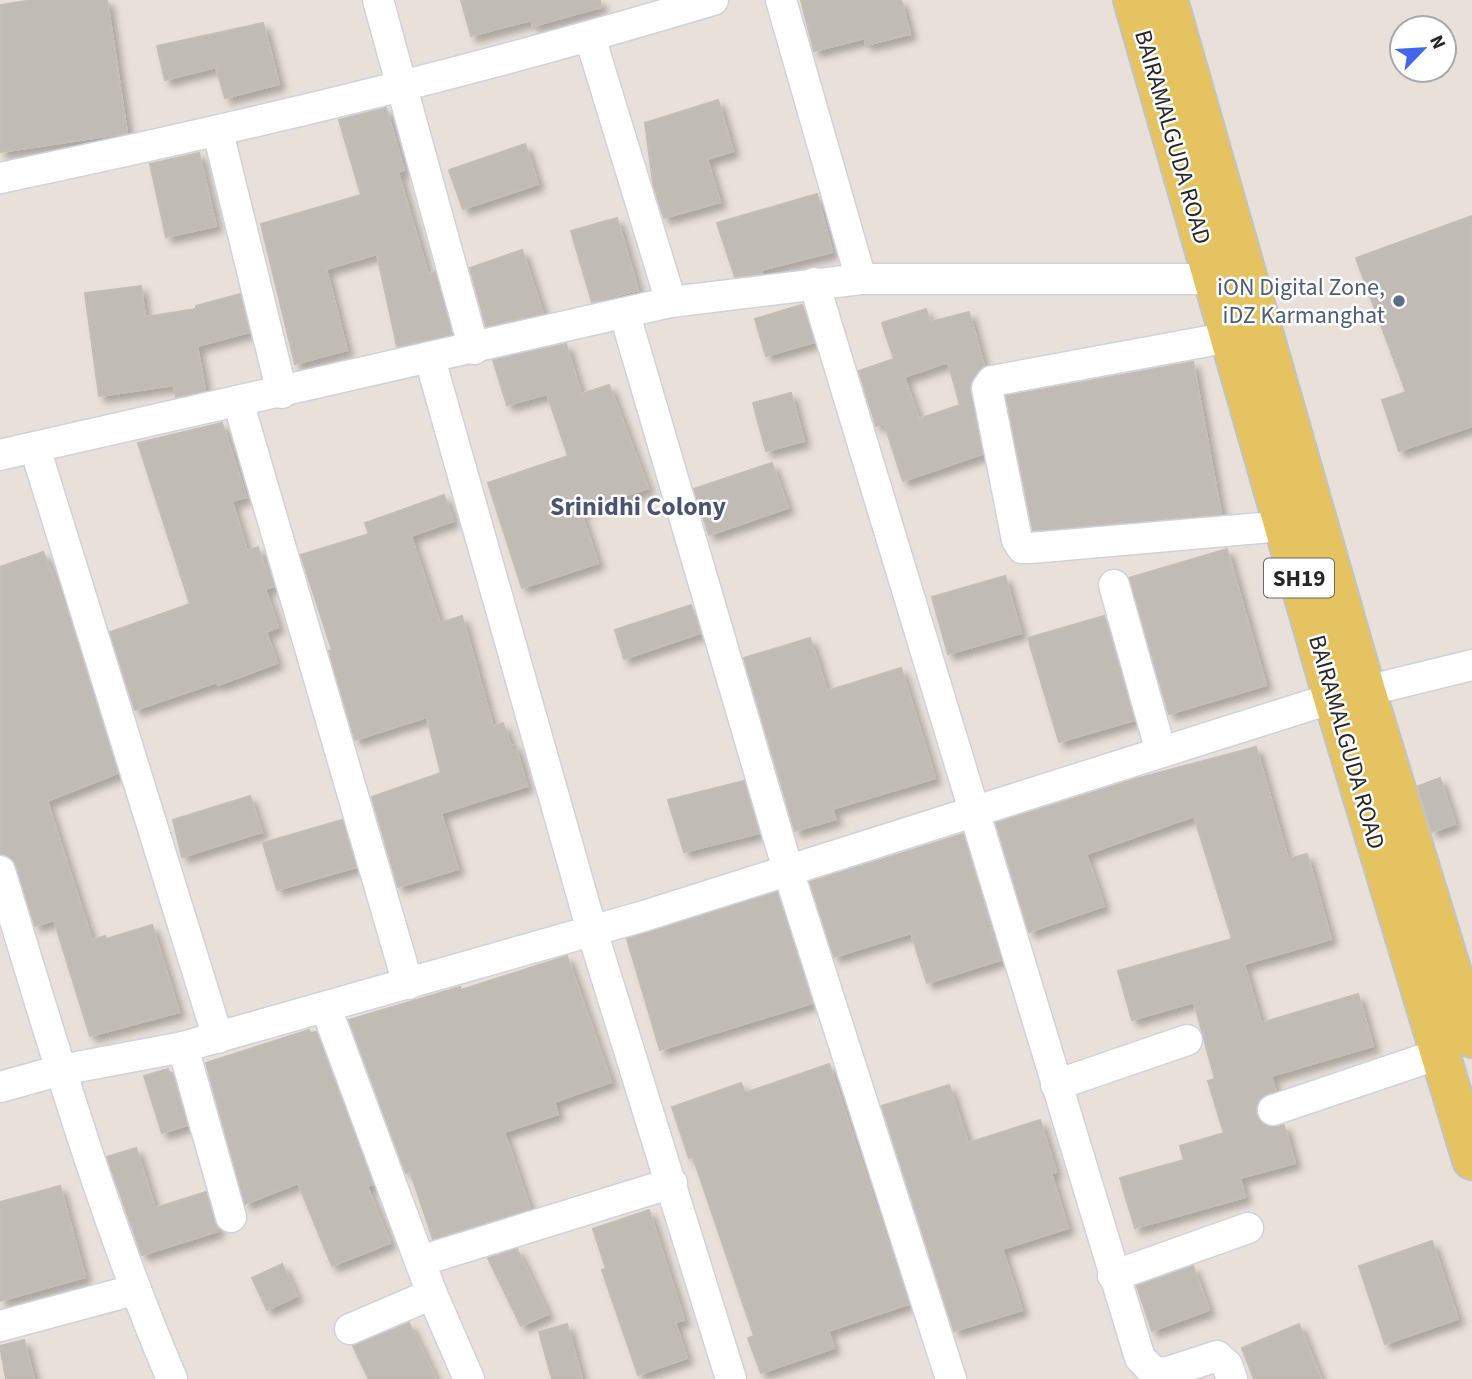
<svg xmlns="http://www.w3.org/2000/svg" width="1472" height="1379" font-family="'Source Sans 3',sans-serif">
<style>
.building{fill:#c1bbb6;stroke:#c3bdb3;stroke-width:2;fill-rule:evenodd;filter:url(#shadow)}
.lines{fill:none;stroke-linecap:round;stroke-linejoin:round}
.minor-casing{stroke:#ced2df;stroke-width:33}
.major-casing{stroke:#c3c3c3;stroke-width:42}
.minor{stroke:#fff;stroke-width:30}
.major{stroke:#e5c361;stroke-width:38}
.service-dot{fill:#5c6f8a;stroke:#fff;stroke-width:2.5}
.labels{text-anchor:middle;stroke-width:5;stroke-linejoin:round;paint-order:stroke}
.shield{fill:#fff;stroke:#686868;stroke-width:2}
.shield-label{font-size:23px;font-weight:bold;fill:#272727}
.street-label{font-size:24px;fill:#272727;stroke:#fff}
.service-label{font-size:24px;fill:#4e5e75;stroke:#fff;text-anchor:end}
.neighbourhood-label{font-size:26px;font-weight:bold;fill:#4b5373;stroke:#fff}
</style>
<defs>
<filter id="shadow"><feDropShadow dx="6" dy="6" stdDeviation="3.5" flood-color="#0004"/></filter>
</defs>
<rect width="100%" height="100%" fill="#e9e1d9"/>
<g class="building">
<path d="M33,0H107L127,133L0,152V5Z"/>
<path d="M461,0H600L601,7L533,26L531,20L471,36Z"/>
<path d="M801,0H901L910,34L866,45L865,38L814,51Z"/>
<path d="M263,23L279,84L225,98L216,67L165,80L157,46Z"/>
<path d="M718,100L733,151L707,159L720,202L664,218L653,183L645,123Z"/>
<path d="M386,108L404,170L398,172L428,274L435,272L452,334L397,346L377,254L326,269L347,350L295,364L261,224L361,195L339,120Z"/>
<path d="M525,144L538,184L463,209L449,170Z"/>
<path d="M199,153L216,226L166,237L150,164Z"/>
<path d="M817,194L832,252L761,270L762,273L735,277L717,223Z"/>
<path d="M1472,216V426L1399,451L1382,400L1406,392L1356,258Z"/>
<path d="M617,218L638,290L592,302L571,231Z"/>
<path d="M522,250L543,313L486,326L470,268Z"/>
<path d="M141,286L145,317L196,309V306L240,294L249,332L197,346L205,390L176,397L174,385L99,396L85,293Z"/>
<path d="M802,305L814,342L766,356L755,319Z"/>
<path d="M926,309L930,322L969,312L984,366L978,371L970,385L982,454L903,481L884,423L876,426L859,371L894,359L882,323ZM948,362L960,405L919,419L904,377Z"/>
<path d="M566,344L581,394L609,385L648,488L580,510L598,563L522,588L488,483L568,456L547,394L507,405L493,360Z"/>
<path d="M1193,362L1221,514L1033,530L1006,396Z"/>
<path d="M791,393L804,441L766,451L753,403Z"/>
<path d="M222,423L246,497L232,501L247,551L258,547L264,566L268,565L274,586L265,589L278,627L266,632L277,663L218,685L217,682L135,710L110,632L190,604L138,443Z"/>
<path d="M772,463L788,508L709,535L694,489Z"/>
<path d="M444,495L453,521L411,536L440,623L462,616L493,727L503,723L511,746L515,745L527,786L441,813L458,869L398,887L372,797L441,773L427,717L355,740L329,651L332,650L301,555L369,534L365,523Z"/>
<path d="M1227,549L1266,685L1169,714L1129,578Z"/>
<path d="M43,552L69,616L118,773L47,801L92,940L105,936L106,939L152,925L179,1012L90,1036L54,920L35,926L16,865L11,858L0,854V567Z"/>
<path d="M1005,576L1021,633L948,654L932,597Z"/>
<path d="M691,605L700,633L624,659L615,630Z"/>
<path d="M1104,616L1134,720L1059,742L1028,638Z"/>
<path d="M810,638L827,691L901,668L935,778L832,809L836,819L795,831L744,658Z"/>
<path d="M1256,747L1288,859L1307,854L1331,939L1244,964L1261,1023L1358,994L1373,1046L1271,1076L1276,1091L1259,1099L1256,1115L1269,1127L1284,1125L1295,1163L1240,1178L1245,1197L1135,1228L1120,1178L1184,1160L1180,1146L1224,1133L1208,1081L1215,1079L1194,1002L1132,1020L1118,971L1232,939L1194,816L1086,854L1104,906L1029,932L996,823L1139,778Z"/>
<path d="M1440,778L1455,824L1432,832L1418,786Z"/>
<path d="M744,781L759,833L684,852L668,800Z"/>
<path d="M250,796L262,832L182,857L173,820Z"/>
<path d="M342,820L356,867L277,890L263,843Z"/>
<path d="M963,834L1000,960L927,983L911,933L834,957L810,882Z"/>
<path d="M777,892L812,1003L660,1050L627,939Z"/>
<path d="M567,956L611,1082L554,1102L558,1114L504,1132L530,1209L433,1239L410,1171L406,1173L349,1020L460,987L461,990Z"/>
<path d="M309,1030L311,1033L316,1032L373,1184L367,1186L390,1243L332,1266L298,1183L245,1204L206,1063Z"/>
<path d="M829,1064L908,1304L828,1331L834,1348L761,1373L748,1338L754,1336L693,1157L689,1158L672,1107L741,1083L745,1093Z"/>
<path d="M168,1069L170,1074L172,1073L187,1125L162,1133L144,1076Z"/>
<path d="M949,1085L968,1143L1040,1120L1056,1172L1051,1173L1068,1228L1002,1249L1022,1310L954,1331L882,1106Z"/>
<path d="M136,1148L155,1208L206,1192L218,1231L142,1255L107,1157Z"/>
<path d="M60,1186L85,1277L0,1301V1202Z"/>
<path d="M649,1210L684,1320L675,1322L687,1358L638,1375L602,1270L606,1269L593,1229Z"/>
<path d="M1432,1241L1458,1319L1385,1344L1359,1266Z"/>
<path d="M517,1249L548,1314L521,1326L488,1258Z"/>
<path d="M282,1264L297,1296L267,1310L252,1278Z"/>
<path d="M1193,1266L1209,1310L1152,1331L1137,1286Z"/>
<path d="M409,1323L436,1379H369L353,1346Z"/>
<path d="M567,1324L582,1379H552L539,1332Z"/>
<path d="M1299,1324L1321,1379H1254L1242,1348Z"/>
<path d="M24,1340L34,1379H6L0,1346Z"/>
</g>
<g class="lines">
<g class="minor-casing">
<g id="minor">
<path d="M378,0L474,349"/>
<path d="M781,0L861,279"/>
<path d="M590,37L671,302"/>
<path d="M218,132L282,393"/>
<path d="M0,178C240,128 478,71 713,0"/>
<path d="M814,283L1140,1358L1155,1373L1168,1372L1217,1356L1227,1365L1232,1379"/>
<path d="M625,315L788,870L951,1379"/>
<path d="M1230,337L992,381L987,388L1017,540L1022,548H1031L1284,526"/>
<path d="M430,359L592,931L731,1379"/>
<path d="M238,401L408,984"/>
<path d="M35,448L218,1038"/>
<path d="M0,455L671,302L861,279H1214"/>
<path d="M1114,585L1161,752"/>
<path d="M1366,691L1472,665"/>
<path d="M0,871C52,1042 102,1215 172,1379"/>
<path d="M326,1008L432,1294L469,1379"/>
<path d="M183,1047L231,1217"/>
<path d="M1056,1085L1187,1040"/>
<path d="M0,1087L61,1070L183,1047L644,916L1333,698"/>
<path d="M1273,1110L1439,1054"/>
<path d="M420,1261L672,1183"/>
<path d="M1113,1276L1248,1228"/>
<path d="M0,1326L134,1290"/>
<path d="M350,1329L432,1294"/>
</g>
</g>
<g class="major-casing">
<g id="major">
<path d="M1133,0L1333,698L1472,1160"/>
<path d="M1168,0L1366,691L1472,1038"/>
</g>
</g>
<use href="#minor" class="minor"/>
<use href="#major" class="major"/>
</g>
<circle class="service-dot" cx="1399" cy="301" r="7"/>
<g class="labels">
<rect class="shield" x="1264" y="558.5" width="70" height="39" rx="5"/>
<g class="shield-label">
<text x="1299" y="586">SH19</text>
</g>
<g class="street-label">
<text transform="translate(1173 137) rotate(74)" y="8">BAIRAMALGUDA ROAD</text>
<text transform="translate(1347 742) rotate(74)" y="8">BAIRAMALGUDA ROAD</text>
</g>
<g class="service-label">
<text x="1385" y="295">iON Digital Zone,<tspan x="1385" dy="28">iDZ Karmanghat</tspan></text>
</g>
<g class="neighbourhood-label">
<text x="638" y="515">Srinidhi Colony</text>
</g>
</g>
<g transform="translate(1423 49) rotate(65)"><circle r="33" fill="#ffffff" stroke="#a9a9a9" stroke-width="2"/>
<path d="M0-5L12 26L0 18L-12 26Z" fill="#4366ec"/>
<text y="-10" font-size="19" font-weight="bold" text-anchor="middle" fill="#272727">N</text>
</g>
</svg>
